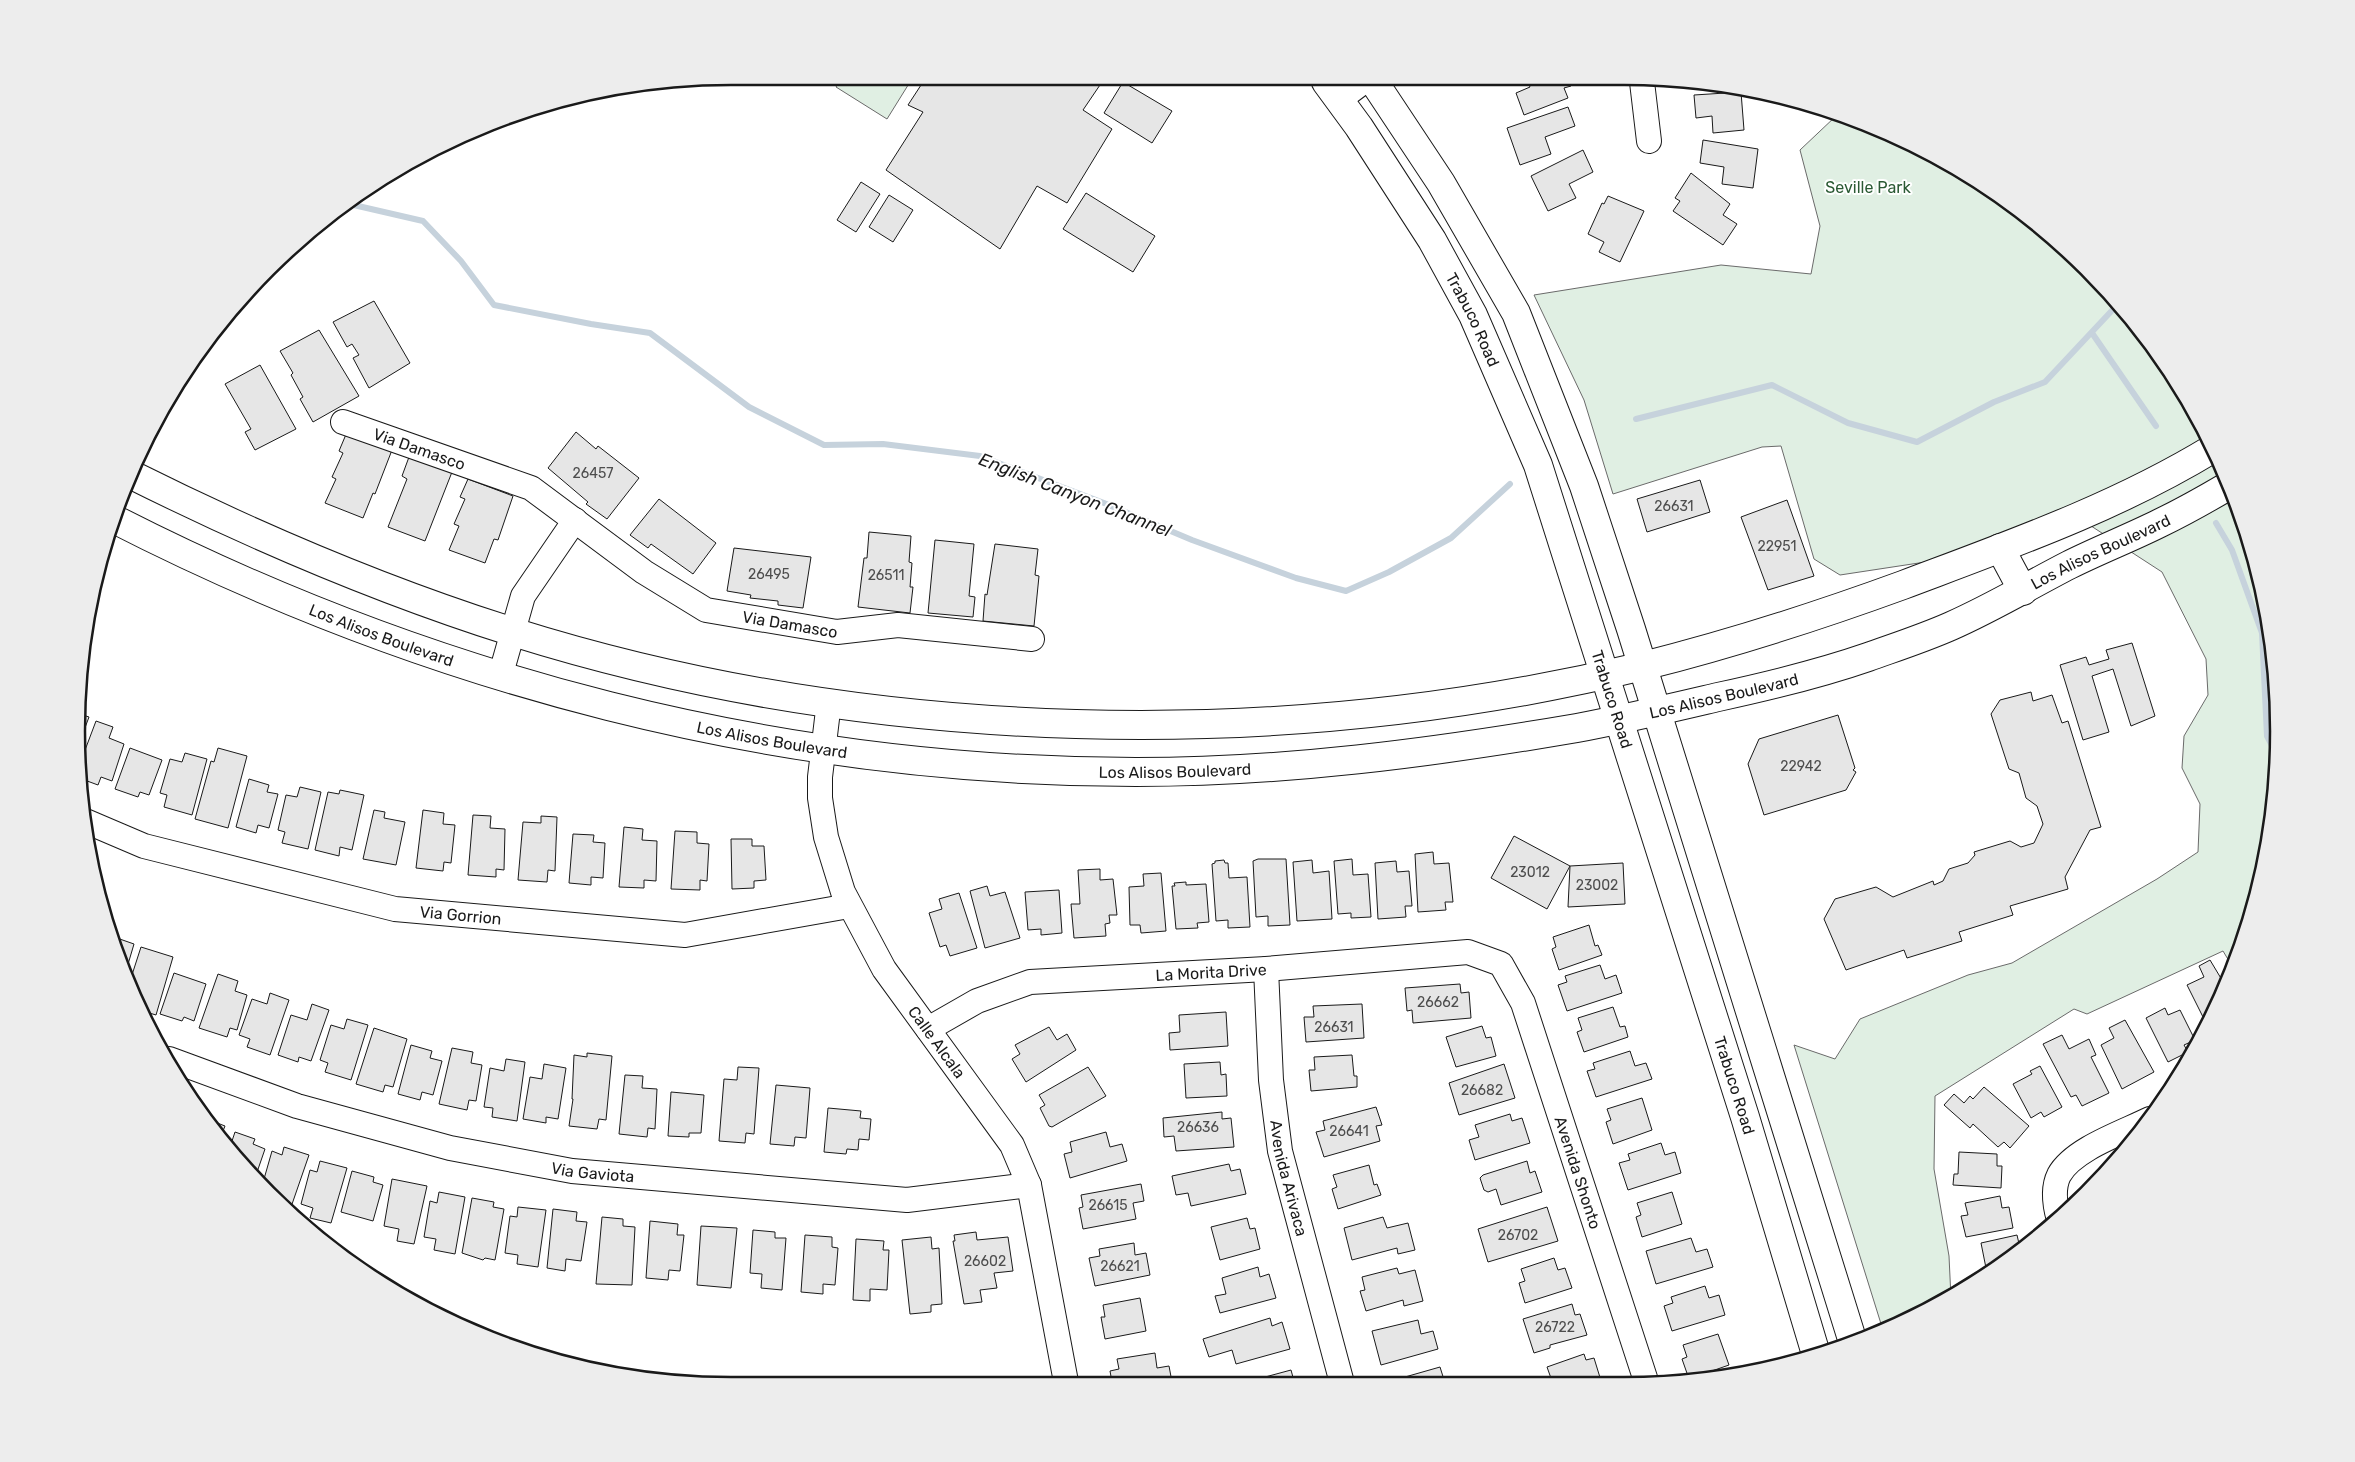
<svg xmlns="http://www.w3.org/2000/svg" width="2355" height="1462" font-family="Rubik,sans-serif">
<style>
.green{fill:#e0efe3;stroke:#6a6a6a}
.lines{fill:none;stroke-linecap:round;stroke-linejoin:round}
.stream{stroke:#c6d2dc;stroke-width:6}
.building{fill:#e6e6e6;stroke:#1a1a1a}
.minor-casing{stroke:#1a1a1a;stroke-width:26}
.major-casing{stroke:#1a1a1a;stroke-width:30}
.minor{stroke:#fff;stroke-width:24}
.major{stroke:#fff;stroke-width:28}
.labels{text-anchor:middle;stroke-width:4;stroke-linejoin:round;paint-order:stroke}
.number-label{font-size:14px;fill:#4d4d4d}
.park-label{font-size:16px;fill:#2b5a34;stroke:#fff}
.street-label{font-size:16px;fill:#1a1a1a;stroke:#fff}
.water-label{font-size:18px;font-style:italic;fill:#1a1a1a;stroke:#fff}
.rim{fill:none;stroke:#1a1a1a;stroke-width:2.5}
</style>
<rect width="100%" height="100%" fill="#fff"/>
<g class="green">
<path d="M839,82H910L887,119L836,87Z"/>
<path d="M1836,116L1874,126L2022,211L2116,299L2191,403L2244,520L2273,645L2277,774L2257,900L2232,966L2223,951L2087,1014L2074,1009L1935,1096L1934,1169L1949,1256L1951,1298L1882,1327L1794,1045L1835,1059L1860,1019L1968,975L2012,963L2157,879L2198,852L2200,804L2182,768L2184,736L2208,695L2206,659L2162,572L2088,524L1991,552L1840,575L1814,559L1781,446L1762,447L1613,494L1584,400L1534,295L1721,265L1811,274L1820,226L1800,150Z"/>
</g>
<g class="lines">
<g class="stream">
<path d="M345,203L423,221L461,261L494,305L591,324L650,333L749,407L824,445L883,444L980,456L1104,503L1192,540L1296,578L1346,591L1389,572L1451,538L1510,484"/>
<path d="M2092,333L2156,426"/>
<path d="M1636,419L1772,385L1848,423L1917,442L1994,402L2045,382L2119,303"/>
<path d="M2216,523L2232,550L2262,633L2267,736L2277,755"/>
</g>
</g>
<g class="building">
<path d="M923,82H1102L1083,110L1112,129L1067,203L1037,186L1000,249L886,170L923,112L908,105Z"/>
<path d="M1123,82L1172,111L1152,143L1104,113Z"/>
<path d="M1528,82H1569L1571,86L1564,88L1568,98L1524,115L1516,93L1530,87Z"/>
<path d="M1686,82H1709L1714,83L1686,87Z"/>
<path d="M1741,92L1744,130L1713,133L1712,116L1696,118L1694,95Z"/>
<path d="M1568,107L1575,126L1545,137L1551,154L1520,165L1507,128Z"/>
<path d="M1703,140L1758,149L1753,188L1722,184L1724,167L1700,163Z"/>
<path d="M1583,150L1593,172L1569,184L1576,198L1548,211L1531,176Z"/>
<path d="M1691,173L1730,204L1723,215L1737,224L1723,245L1673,211L1680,201L1675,198Z"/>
<path d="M861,182L880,194L856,232L837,220Z"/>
<path d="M1086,193L1155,236L1133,272L1063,229Z"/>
<path d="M889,195L913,210L893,242L869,227Z"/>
<path d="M1608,196L1644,211L1620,262L1599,252L1604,242L1588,234L1602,203L1604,204Z"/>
<path d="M374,301L410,363L369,388L353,358L359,355L352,344L347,347L333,322Z"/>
<path d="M319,330L359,396L313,422L300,399L303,397L291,375L293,373L280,351Z"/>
<path d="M260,365L296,429L255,450L245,432L251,429L225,384Z"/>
<path d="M347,432L392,450L375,494L373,493L363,518L325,503L336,479L332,477L343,453L339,451Z"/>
<path d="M576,432L596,449L598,446L639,478L607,519L586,504L588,502L548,468Z"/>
<path d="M409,457L452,472L425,541L388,527L407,479L402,476Z"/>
<path d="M468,479L513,496L498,540L494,539L485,563L449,550L459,526L454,524L465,499L460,497Z"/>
<path d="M1700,480L1710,512L1647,532L1637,499Z"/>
<path d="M659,499L716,543L693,574L651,544L648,548L630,535Z"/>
<path d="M1787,500L1814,576L1768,590L1741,517Z"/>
<path d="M869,532L911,536L909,562L912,563L910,587H913L910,613L858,607L864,558H867Z"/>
<path d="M935,540L974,544L969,596L975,597L973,617L928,613Z"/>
<path d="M995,544L1038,549L1035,575L1039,576L1034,626L983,621L985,594L987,595Z"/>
<path d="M734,548L811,557L803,608L778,605V601L750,598L751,595L727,591Z"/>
<path d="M2132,643L2155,716L2131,726L2113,669L2092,676L2109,732L2083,740L2060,665L2086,657L2089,665L2109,659L2106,650Z"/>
<path d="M2031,692L2033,701L2052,695L2062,723L2068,721L2101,827L2090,830L2065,877L2068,889L2010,906L2013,915L1959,932L1962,941L1907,958L1904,950L1846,970L1824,919L1835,899L1876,887L1893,897L1933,881L1934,885L1943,881L1949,869L1968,863L1975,855L1974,852L2010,841L2021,847L2034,843L2043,824L2037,806L2026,798L2019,773L2009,769L1991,714L2000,700Z"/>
<path d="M77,713L89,717L77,749L76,731Z"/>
<path d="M1838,715L1855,768L1853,770L1856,772L1846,790L1764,815L1748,764L1759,739Z"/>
<path d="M96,721L113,727L109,738L124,744L112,781L101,777L98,785L79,778V766Z"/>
<path d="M130,748L162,760L149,795L140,792L138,797L115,789Z"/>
<path d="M218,748L247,756L228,828L195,819L211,761L214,762Z"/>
<path d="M185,753L207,759L192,815L164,807L167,795L160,793L170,759L182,762Z"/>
<path d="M249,779L269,785L267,792L278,794L269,828L258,825L256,833L236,827Z"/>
<path d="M300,787L321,792L308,849L282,843L285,832L278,830L286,795L297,797Z"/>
<path d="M340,790L364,795L352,850L340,847L339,856L315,850L328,792L339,794Z"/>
<path d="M374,810L385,812L384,818L405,822L396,865L363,859Z"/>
<path d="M423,810L444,813L443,824L455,825L451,863L444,862L443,871L416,868Z"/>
<path d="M473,815L491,816L490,828L505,829L504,870L496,869V877L468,875Z"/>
<path d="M541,816L557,817L555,871L548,870L547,882L518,880L523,822L541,823Z"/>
<path d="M624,827L643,829L642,840L657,841L656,881L644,880V888L619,887Z"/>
<path d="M675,831L697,832V843L709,844L707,881L700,880V890L671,889Z"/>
<path d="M573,834L594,835L593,842L605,843L603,878L591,877V885L569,883Z"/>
<path d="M1514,836L1570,866L1547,909L1491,878Z"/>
<path d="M731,839H752V846H764L766,880L754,881V888L732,889Z"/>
<path d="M1433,852L1434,864L1449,863L1453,902H1445L1446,910L1418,912L1415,854Z"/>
<path d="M1258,859H1286L1290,925L1268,926V916L1256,917L1253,861Z"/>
<path d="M1352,859L1353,875L1368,874L1371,917L1351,918V913L1338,914L1334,861Z"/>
<path d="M1224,860L1225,863H1228L1229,878L1247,877L1250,927L1228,928V920L1216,921L1212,864L1215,863V861Z"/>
<path d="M1312,860L1313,873L1329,871L1332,919L1297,921L1293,862Z"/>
<path d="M1396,861L1397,872L1409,871L1412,906H1405L1406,917L1378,919L1375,863Z"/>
<path d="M1623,863L1625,904L1568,907L1570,866Z"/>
<path d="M1100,869V880L1113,879L1117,915H1109L1110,923L1105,924L1106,936L1074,938L1071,904H1080L1078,870Z"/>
<path d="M1161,873L1166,931L1141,933L1140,925H1130L1129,887L1144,886L1143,874Z"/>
<path d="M1186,882V885L1206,884L1209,922L1197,923L1198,928L1176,929L1172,886H1175L1174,883Z"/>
<path d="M987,886L990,896L1005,892L1020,938L985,948L970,891Z"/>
<path d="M1059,890L1062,933L1041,935V929L1028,930L1025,892Z"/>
<path d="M959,893L977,948L950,956L946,945L940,947L929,913L942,909L939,899Z"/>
<path d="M1589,925L1595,946L1598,945L1602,955L1559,970L1552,949L1556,947L1553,937Z"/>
<path d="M114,937L134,944L126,971L112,943Z"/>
<path d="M141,947L173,957L156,1015L146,1012L130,981Z"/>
<path d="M2210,960L2225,985L2214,1014L2204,1019L2187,985L2204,977L2199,966Z"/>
<path d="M1600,965L1605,979L1616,975L1622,993L1567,1011L1558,985L1567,982L1565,976Z"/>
<path d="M174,973L206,984L194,1021L184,1017L182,1021L160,1014Z"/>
<path d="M218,974L238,981L235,991L247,995L237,1030L230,1028L227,1037L199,1028Z"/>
<path d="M1460,984L1461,993L1469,992L1471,1018L1413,1023L1412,1010L1407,1011L1405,988Z"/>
<path d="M270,993L289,1000L270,1055L247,1047L250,1039L239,1035L252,999L267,1004Z"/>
<path d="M312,1004L329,1010L311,1061L299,1057L298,1062L278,1055L291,1015L307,1020Z"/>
<path d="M1362,1004L1364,1038L1306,1042L1304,1017H1314L1313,1006Z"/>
<path d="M1613,1007L1620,1027L1625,1026L1628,1037L1584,1052L1577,1032L1582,1030L1578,1018Z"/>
<path d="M2165,1008L2168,1015L2180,1010L2195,1040L2184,1045L2188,1052L2168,1062L2146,1018Z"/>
<path d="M1226,1012L1228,1046L1170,1050L1169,1033L1180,1032L1179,1015Z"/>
<path d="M347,1019L368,1025L351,1080L325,1072L328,1063L320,1060L331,1025L344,1029Z"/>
<path d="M2125,1020L2154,1072L2122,1089L2101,1045L2114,1038L2109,1028Z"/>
<path d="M1482,1026L1486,1038L1491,1037L1496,1056L1456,1067L1446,1037Z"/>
<path d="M1049,1027L1057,1040L1067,1034L1076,1050L1026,1082L1012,1059L1020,1054L1015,1045Z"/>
<path d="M374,1028L407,1039L393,1087L385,1085L383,1092L356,1084Z"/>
<path d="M2062,1035L2069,1049L2089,1039L2096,1055L2091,1057L2109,1093L2082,1106L2076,1095L2071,1097L2043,1044Z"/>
<path d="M411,1045L432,1051L430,1058L442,1061L433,1095L422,1092L420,1100L398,1094Z"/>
<path d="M452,1048L473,1052L471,1063L482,1065L476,1101L469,1100L467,1110L439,1104Z"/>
<path d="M1630,1051L1635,1066L1646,1063L1652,1079L1596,1097L1587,1071L1595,1069L1593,1063Z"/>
<path d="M587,1053L612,1056L606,1120L599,1119L597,1129L569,1126L573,1099H572L574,1055L587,1057Z"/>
<path d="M1352,1055L1354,1076H1357V1087L1311,1091L1309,1070H1315L1314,1057Z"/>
<path d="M506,1059L525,1062L517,1121L492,1117L493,1108L484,1107L490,1068L504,1071Z"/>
<path d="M1220,1062L1221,1075L1226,1074L1227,1096L1186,1098L1184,1064Z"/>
<path d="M544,1064L566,1068L558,1119L546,1117V1123L523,1119L530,1077L542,1079Z"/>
<path d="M1504,1064L1515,1098L1459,1115L1449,1083Z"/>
<path d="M2040,1066L2062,1107L2044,1117L2041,1112L2031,1118L2013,1084L2032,1074L2030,1071Z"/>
<path d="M738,1067L759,1068L754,1134L746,1133L745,1143L719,1141L724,1079L737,1080Z"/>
<path d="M1088,1067L1106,1096L1052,1127L1049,1126L1040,1108L1045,1105L1039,1095Z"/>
<path d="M625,1075L643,1076L642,1088L657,1089L655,1129L648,1128L647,1137L619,1134Z"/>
<path d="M776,1085L810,1088L806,1138L795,1137L794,1146L770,1144Z"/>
<path d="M1984,1087L2029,1126L2010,1148L2004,1142L1998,1147L1973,1124L1970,1128L1944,1105L1954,1094L1964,1103L1970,1096L1973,1099Z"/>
<path d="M671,1092L704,1095L701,1133H689V1137L668,1136Z"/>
<path d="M1642,1098L1652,1130L1613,1144L1606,1122L1611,1120L1607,1109Z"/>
<path d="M1376,1107L1382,1125L1376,1126L1380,1141L1324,1157L1316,1132L1325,1130L1323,1121Z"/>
<path d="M828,1108L861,1111L860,1118L871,1119L869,1140L859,1139L858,1150L847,1149L846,1154L824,1152Z"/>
<path d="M1222,1112V1119L1231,1118L1234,1147L1176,1151L1174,1136L1164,1137L1163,1118Z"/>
<path d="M1510,1114L1512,1121L1522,1118L1530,1143L1475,1160L1469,1140L1479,1137L1475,1125Z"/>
<path d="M207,1119L225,1126L221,1136L228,1139L226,1143Z"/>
<path d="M235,1132L255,1139L253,1144L265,1149L255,1178L230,1147Z"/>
<path d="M1106,1132L1110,1147L1122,1144L1127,1161L1070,1178L1064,1154L1072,1152L1070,1142Z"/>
<path d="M1661,1143L1665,1155L1675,1152L1681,1173L1628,1190L1619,1163L1630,1160L1628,1154Z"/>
<path d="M284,1147L309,1155L290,1210L274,1199L275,1193L265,1190L262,1186L272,1151L282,1155Z"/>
<path d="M1959,1152L1997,1154V1166H2002L2001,1188L1953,1185L1954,1174H1958Z"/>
<path d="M320,1161L347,1168L331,1223L310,1218L313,1208L301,1204L310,1170L317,1172Z"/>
<path d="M1527,1161L1530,1173L1535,1171L1542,1192L1501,1205L1496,1189L1488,1192L1484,1190L1480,1178L1483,1175Z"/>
<path d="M1229,1164L1231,1171L1240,1169L1246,1194L1191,1206L1188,1193L1176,1195L1172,1176Z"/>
<path d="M1369,1165L1374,1185L1377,1184L1381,1195L1338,1209L1332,1189L1337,1187L1333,1175Z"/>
<path d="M352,1171L374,1177L373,1182L383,1185L373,1221L341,1212Z"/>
<path d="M392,1179L427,1186L414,1244L397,1241L399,1229L384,1226Z"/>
<path d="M1141,1184L1144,1201L1133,1203L1136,1219L1083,1229L1079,1208L1083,1207L1081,1195Z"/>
<path d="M439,1192L465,1197L455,1254L434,1250L436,1239L424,1237L430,1201L437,1203Z"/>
<path d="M1672,1192L1682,1224L1642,1237L1636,1217L1641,1215L1637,1203Z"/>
<path d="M2000,1196L2002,1208L2009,1207L2013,1228L1966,1237L1961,1216L1968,1215L1965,1203Z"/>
<path d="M472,1198L494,1202L493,1207L504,1209L495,1260L485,1258L483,1260L462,1253Z"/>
<path d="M518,1207L546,1210L538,1267L517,1264L518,1255L505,1253L510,1216L517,1217Z"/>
<path d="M1547,1207L1558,1241L1488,1262L1478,1229Z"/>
<path d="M553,1209L577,1212L576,1221L587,1222L581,1261L566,1259L565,1271L547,1268Z"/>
<path d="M602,1217L623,1219V1226L635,1227L632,1285L596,1284Z"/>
<path d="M1383,1217L1387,1228L1408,1223L1415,1250L1398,1254L1397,1248L1352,1260L1344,1228Z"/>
<path d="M1247,1218L1250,1229L1255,1228L1260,1249L1220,1260L1211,1227Z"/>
<path d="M650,1221L678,1224L677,1235H684L680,1271L669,1270L668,1280L646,1278Z"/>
<path d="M701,1226L737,1228L731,1288L697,1285Z"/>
<path d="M753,1230L775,1232V1238H786L782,1290L761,1288L762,1274L750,1273Z"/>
<path d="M976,1232L977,1240L1008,1237L1013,1271L994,1273L997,1288L980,1290L982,1302L964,1304L953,1241H955L954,1235Z"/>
<path d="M805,1235L832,1237V1247L838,1248L835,1285L823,1284V1294L801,1292Z"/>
<path d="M2017,1235L2020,1248L2023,1247L1987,1273L1981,1243Z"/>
<path d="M931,1237L932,1249L939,1248L942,1304L931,1305V1312L910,1314L902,1240Z"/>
<path d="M1691,1238L1696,1252L1707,1249L1713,1267L1656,1284L1646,1251Z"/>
<path d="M856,1239L884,1241L883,1250H889L887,1290L870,1289V1301L853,1300Z"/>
<path d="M1134,1243L1135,1255L1146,1253L1150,1275L1095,1286L1089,1258L1100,1256L1099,1249Z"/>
<path d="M1554,1258L1558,1270L1565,1268L1572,1288L1525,1303L1519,1283L1525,1281L1521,1269Z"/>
<path d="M1258,1267L1260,1277L1269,1274L1276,1298L1220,1313L1215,1296L1226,1294L1222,1278Z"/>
<path d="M1397,1268L1399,1274L1415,1270L1423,1301L1404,1306L1403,1300L1366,1311L1360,1291L1365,1290L1362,1277Z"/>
<path d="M1705,1286L1709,1298L1719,1295L1725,1315L1672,1331L1664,1306L1673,1303L1671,1297Z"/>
<path d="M1140,1298L1146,1331L1105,1339L1101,1317H1105L1103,1305Z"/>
<path d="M1572,1304L1575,1315L1580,1314L1587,1335L1550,1345V1348L1534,1353L1523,1319Z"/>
<path d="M1270,1318L1272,1326L1282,1322L1290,1349L1236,1364L1232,1350L1209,1357L1203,1339Z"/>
<path d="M1418,1320L1421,1334L1433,1331L1438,1349L1381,1365L1372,1331Z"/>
<path d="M1718,1334L1729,1365L1689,1379L1682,1359L1687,1357L1683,1345Z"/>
<path d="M1155,1353L1157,1368L1169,1366L1172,1382H1112L1110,1371L1119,1369L1117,1359Z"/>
<path d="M1584,1354L1586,1360L1594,1358L1602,1384H1542L1552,1381L1547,1367Z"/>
<path d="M1440,1367L1445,1383H1391V1381Z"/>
<path d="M1291,1370L1294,1381L1299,1380L1300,1383H1243Z"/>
</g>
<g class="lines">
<g class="minor-casing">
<g id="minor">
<path d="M1642,82L1649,141"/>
<path d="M1339,100L1363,82"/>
<path id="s1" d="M343,422L531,488L644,572L706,610L837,632L898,625L1032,639"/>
<path d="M500,677L523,596L575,520"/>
<path id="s2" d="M829,702L820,777V798L826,837L843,892L884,969L1012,1145L1029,1185L1066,1382"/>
<path id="s3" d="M83,820L144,846L395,909L685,935L849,906"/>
<path id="s4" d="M1266,969L1271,1080L1280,1151L1342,1383"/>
<path id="s5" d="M928,1029L977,1001L1030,982L1266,969L1468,952L1501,964L1523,1003L1647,1384"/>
<path id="s6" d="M169,1059L297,1106L450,1148L572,1171L907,1200L1029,1185"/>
<path d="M2059,1220C2055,1206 2052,1189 2059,1175C2073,1149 2124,1132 2150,1119"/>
</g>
</g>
<g class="major-casing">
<g id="major">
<path id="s7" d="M1326,82L1359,127L1432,240L1473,315L1538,465L1745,1117L1816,1354"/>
<path d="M1374,82L1441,183L1516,313L1584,486L1631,629L1852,1339"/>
<path d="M130,474C254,536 380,590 513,632C870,744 1280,754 1643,666C1731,644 1818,616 1903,585C2009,545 2115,508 2212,449"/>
<path id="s8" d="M112,518C430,681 778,772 1136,772C1286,772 1430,753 1577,728C1625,719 1671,708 1718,697C1769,686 1819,674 1868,657C1896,647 1924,638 1951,626C1992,608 2030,585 2069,565C2099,550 2130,538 2160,523C2183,512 2206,499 2228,486"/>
<path d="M2000,548L2023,591"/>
</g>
</g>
<use href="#minor" class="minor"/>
<use href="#major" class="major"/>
</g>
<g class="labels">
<g class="number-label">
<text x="593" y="478">26457</text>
<text x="1674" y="511">26631</text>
<text x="1777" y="551">22951</text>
<text x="769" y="579">26495</text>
<text x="886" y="580">26511</text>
<text x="1801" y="771">22942</text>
<text x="1530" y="877">23012</text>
<text x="1597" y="890">23002</text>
<text x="1438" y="1007">26662</text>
<text x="1334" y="1032">26631</text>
<text x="1482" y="1095">26682</text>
<text x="1198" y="1132">26636</text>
<text x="1349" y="1136">26641</text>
<text x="1108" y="1210">26615</text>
<text x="1518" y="1240">26702</text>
<text x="985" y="1266">26602</text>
<text x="1120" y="1271">26621</text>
<text x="1555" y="1332">26722</text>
</g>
<g class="park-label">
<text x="1868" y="193">Seville Park</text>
</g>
<g class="street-label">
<text dy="6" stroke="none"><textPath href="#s7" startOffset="280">Trabuco Road</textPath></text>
<text dy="6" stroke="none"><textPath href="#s1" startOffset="81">Via Damasco</textPath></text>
<text dy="6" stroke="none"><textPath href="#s8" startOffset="2064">Los Alisos Boulevard</textPath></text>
<text dy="6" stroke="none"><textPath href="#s1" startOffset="498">Via Damasco</textPath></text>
<text dy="6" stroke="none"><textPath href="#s8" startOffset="294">Los Alisos Boulevard</textPath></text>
<text dy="6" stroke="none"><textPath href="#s8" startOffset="1659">Los Alisos Boulevard</textPath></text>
<text dy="6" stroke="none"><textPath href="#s7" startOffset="685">Trabuco Road</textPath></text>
<text dy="6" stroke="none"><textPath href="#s8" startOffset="699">Los Alisos Boulevard</textPath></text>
<text dy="6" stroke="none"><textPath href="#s8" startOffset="1104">Los Alisos Boulevard</textPath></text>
<text dy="6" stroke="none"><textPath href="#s3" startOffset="391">Via Gorrion</textPath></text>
<text dy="6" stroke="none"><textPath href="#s5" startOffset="294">La Morita Drive</textPath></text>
<text dy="6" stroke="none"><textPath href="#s2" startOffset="371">Calle Alcala</textPath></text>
<text dy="6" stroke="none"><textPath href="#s7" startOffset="1090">Trabuco Road</textPath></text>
<text dy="6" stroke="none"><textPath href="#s6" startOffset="440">Via Gaviota</textPath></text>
<text dy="6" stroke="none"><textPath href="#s5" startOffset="810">Avenida Shonto</textPath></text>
<text dy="6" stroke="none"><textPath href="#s4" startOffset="211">Avenida Arivaca</textPath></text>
</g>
<g class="water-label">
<text transform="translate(1075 495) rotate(21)" y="6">English Canyon Channel</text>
</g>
</g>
<path d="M0 0H2355V1462H0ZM731 85H1624A646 646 0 0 1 2270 731V731A646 646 0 0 1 1624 1377H731A646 646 0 0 1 85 731V731A646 646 0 0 1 731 85Z" fill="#ededed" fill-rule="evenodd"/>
<path class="rim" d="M731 85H1624A646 646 0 0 1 2270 731V731A646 646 0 0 1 1624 1377H731A646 646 0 0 1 85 731V731A646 646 0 0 1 731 85Z"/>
</svg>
